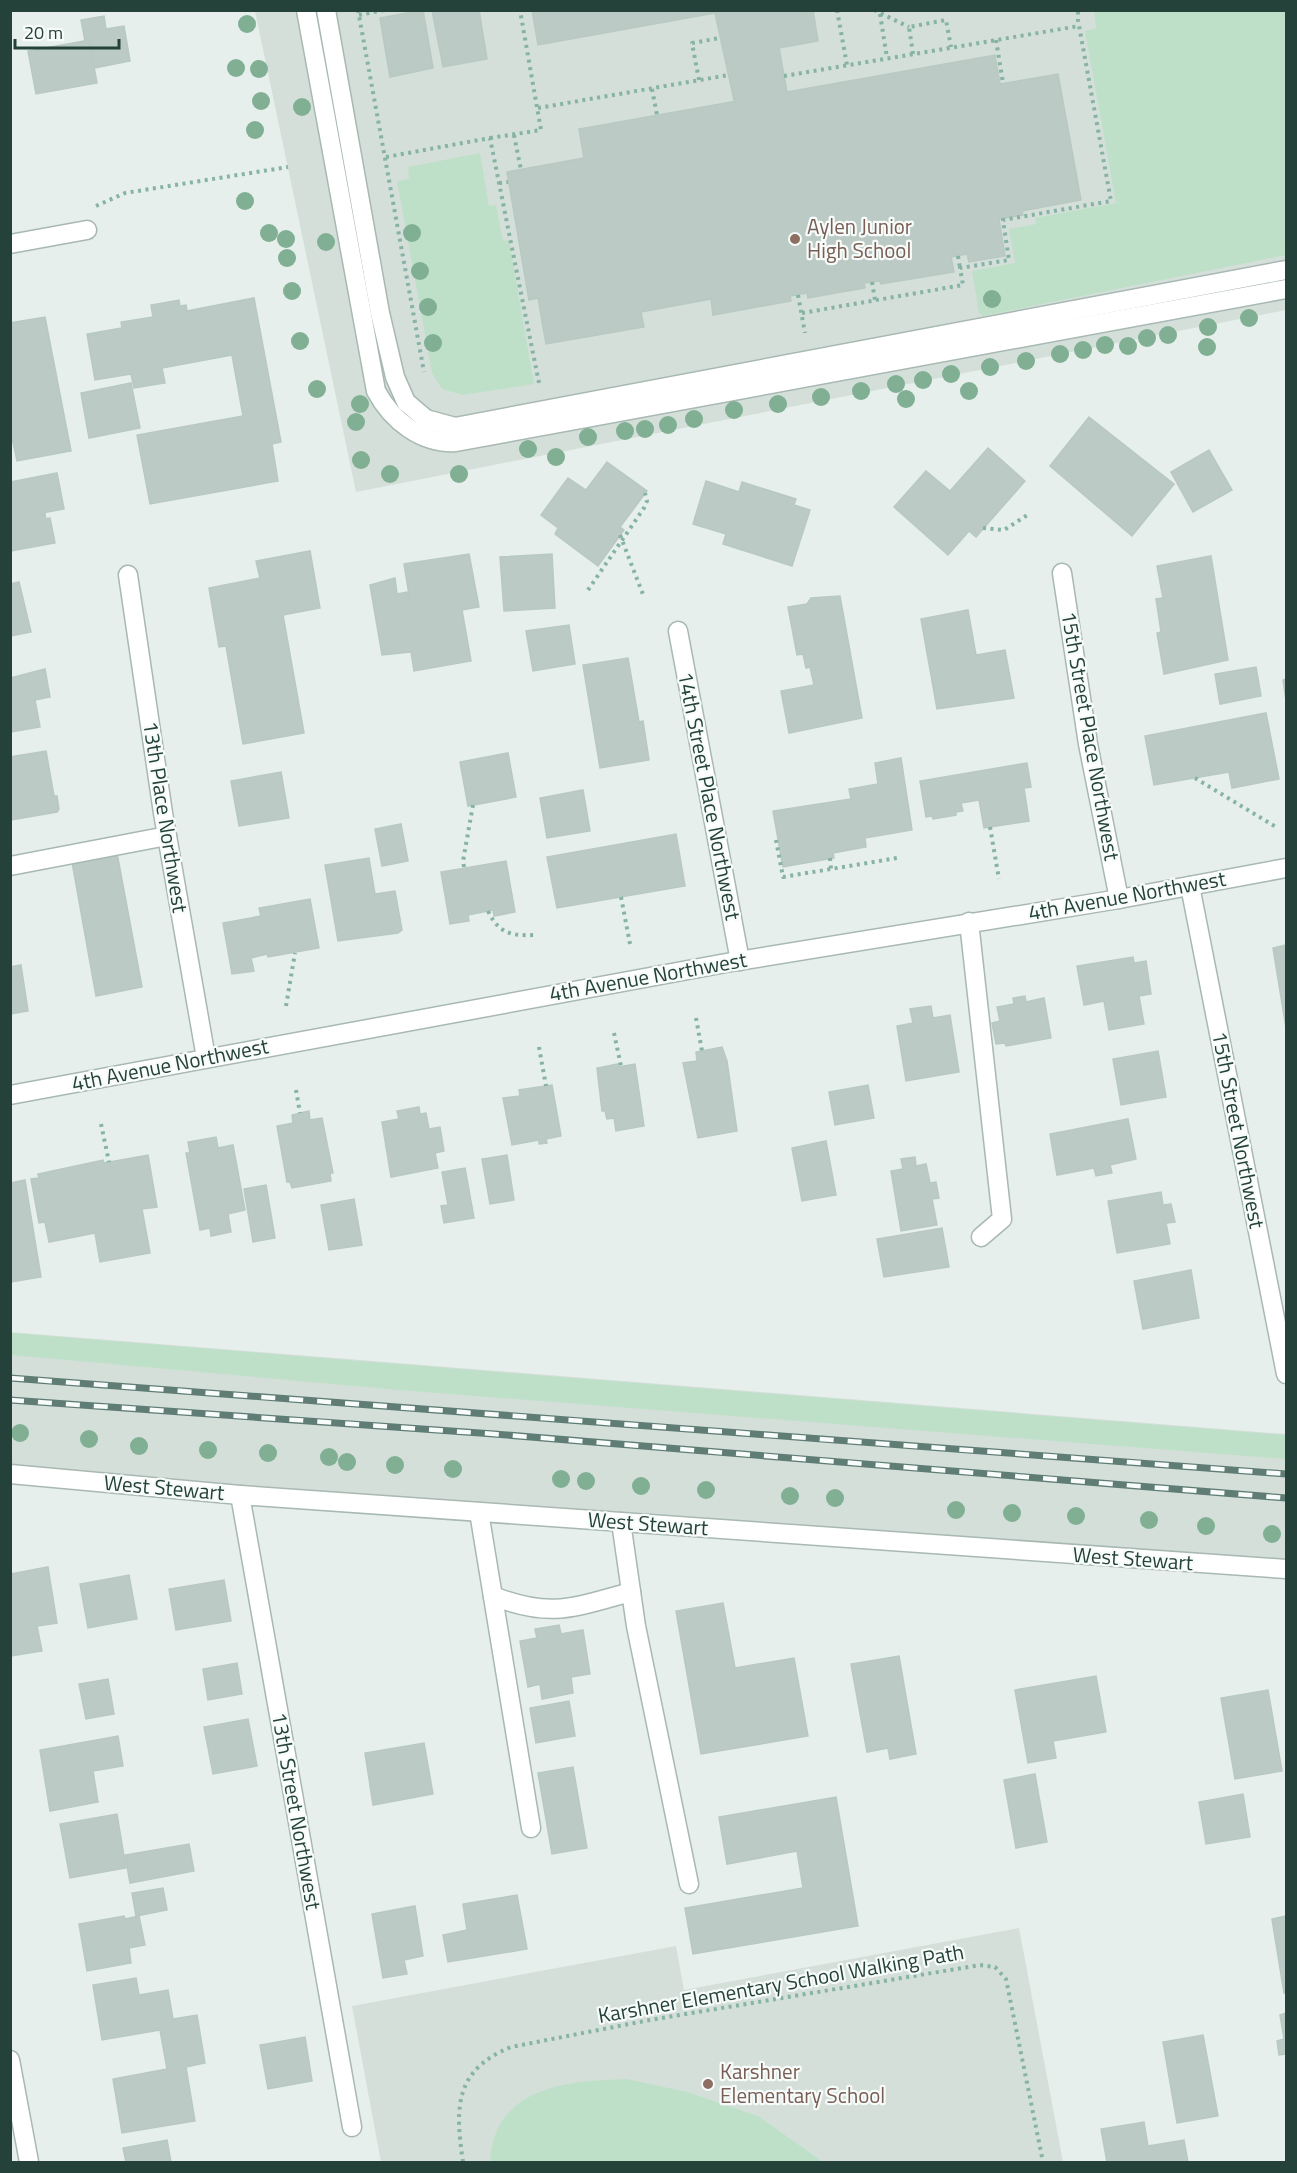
<svg xmlns="http://www.w3.org/2000/svg" width="1297" height="2173" font-family="'Titillium Web',sans-serif">
<style>
.built{fill:#d4dfda}
.green{fill:#bfe0c8}
.building{fill:#bbcac4;stroke:#b8c9c2;stroke-width:1.5}
.lines{fill:none;stroke-linecap:round;stroke-linejoin:round}
.minor-casing{stroke:#a8b8b2;stroke-width:21}
.path{stroke:#86b3a5;stroke-width:4;stroke-dasharray:3 4.5;stroke-linecap:butt}
.minor{stroke:#fff;stroke-width:18}
.rail-casing{stroke:#5f7d75;stroke-width:7}
.rail{stroke:#f7fbf9;stroke-width:4.5;stroke-dasharray:14;stroke-linecap:butt}
.tree{fill:#80af93}
.education-dot{fill:#8d6e63;stroke:#f7fbf9;stroke-width:2}
.labels{text-anchor:middle;stroke-width:4.5;stroke-linejoin:round;paint-order:stroke}
.education-label{font-size:21px;fill:#785e54;stroke:#f7fbf9;text-anchor:start}
.street-label{font-size:21px;fill:#24423a;stroke:#f7fbf9}
</style>
<rect width="100%" height="100%" fill="#e6efeb"/>
<g class="built">
<path d="M255,11H1286V310L356,492Z"/>
<path d="M10,1332L1286,1434V1569L11,1474Z"/>
<path d="M1019,1928L1063,2162H381L352,2006L676,1946L684,1990Z"/>
</g>
<g class="green">
<path d="M1094,11H1286V255L983,316L979,313L972,271L1015,263L1009,229L1036,224L1035,218L1116,203L1085,31L1096,28Z"/>
<path d="M480,153L489,206L496,205L503,241L509,240L534,384L463,395L442,389L432,373L397,181L409,179L408,167Z"/>
<path d="M11,1333L1286,1435V1459L399,1390L11,1355Z"/>
<path d="M627,2079L687,2092L758,2116L823,2162H490C494,2086 567,2081 627,2079Z"/>
</g>
<g class="building">
<path d="M423,10L433,68L390,77L380,18Z"/>
<path d="M432,10H479L487,59L443,67Z"/>
<path d="M532,10H813L818,41L779,48L787,92L995,55L1000,84L1058,74L1081,200L1022,211L1023,215L999,219L1005,256L969,262L967,254L951,257L954,272L881,284L880,281L864,283L865,288L808,298L807,293L790,296L791,301L713,315L711,299L641,312L644,327L546,344L538,298L529,300L507,172L584,158L579,129L737,101V99L734,100L715,13L538,45Z"/>
<path d="M104,16L106,29L124,26L130,61L94,68L89,40L85,41L81,20Z"/>
<path d="M89,40L97,83L36,94L28,51Z"/>
<path d="M254,298L281,442L272,444L278,481L150,504L137,435L243,416L232,355L162,368L165,383L134,388L131,374L95,380L87,334L122,328L121,322L153,317L151,305L179,300L180,306L186,305L187,311Z"/>
<path d="M45,317L71,451L17,461L10,429V323Z"/>
<path d="M131,383L140,428L89,438L81,393Z"/>
<path d="M1089,417L1174,484L1132,536L1050,466Z"/>
<path d="M988,448L1025,481L976,537L969,531L948,555L894,507L926,471L950,491Z"/>
<path d="M1209,450L1232,490L1193,512L1171,472Z"/>
<path d="M607,462L647,491L620,527L624,530L598,566L555,534L558,528L541,515L568,478L586,490Z"/>
<path d="M57,473L64,509L37,514H45L46,519L50,518L55,543L10,551V482Z"/>
<path d="M706,481L739,492L742,482L796,499L794,505L810,510L792,566L723,544L726,534L693,524Z"/>
<path d="M310,551L320,608L283,615L304,733L243,744L226,646L219,647L209,588L260,578L256,561Z"/>
<path d="M469,554L479,607L462,610L471,661L414,671L411,652L382,655L370,585L395,578L397,594L407,592L410,601L404,564Z"/>
<path d="M552,554L555,608L504,611L500,557Z"/>
<path d="M1211,556L1228,660L1164,674L1157,633L1161,632L1156,599L1163,598L1157,566Z"/>
<path d="M19,582L31,632L10,636V584Z"/>
<path d="M840,596L862,718L789,733L781,691L814,685L810,667L806,668L803,654L797,655L788,607L807,604L811,598Z"/>
<path d="M968,610L976,655L1005,650L1014,698L937,709L921,619Z"/>
<path d="M569,625L575,664L533,671L526,631Z"/>
<path d="M628,658L639,722L643,721L649,760L600,768L583,665Z"/>
<path d="M1256,667L1261,696L1220,704L1215,674Z"/>
<path d="M45,669L50,697L35,700L40,727L10,732V678Z"/>
<path d="M1286,679V701L1283,680Z"/>
<path d="M1266,713L1279,779L1232,788L1229,772L1154,785L1145,736Z"/>
<path d="M46,751L54,796H57L59,809L57,812L10,820V757Z"/>
<path d="M508,753L516,797L468,806L460,762Z"/>
<path d="M901,758L912,830L865,838L866,847L833,853L834,858L783,867L773,811L851,799L849,789L878,784L875,763Z"/>
<path d="M1027,763L1031,787L1024,788L1029,821L984,828L979,800L961,803L963,811L956,812V815L933,819L932,816L926,817L920,781Z"/>
<path d="M281,772L289,818L239,826L231,781Z"/>
<path d="M583,790L590,831L547,838L540,798Z"/>
<path d="M401,824L408,861L382,866L375,829Z"/>
<path d="M676,834L685,886L557,908L547,857Z"/>
<path d="M117,853L142,987L96,996L72,862Z"/>
<path d="M369,858L375,894L395,891L402,930L398,933L338,941L325,865Z"/>
<path d="M506,861L515,912L494,916L493,910L468,915L469,921L450,924L441,872Z"/>
<path d="M310,899L319,948L268,957L267,954L251,958L254,971L232,974L223,923L261,916L259,908Z"/>
<path d="M1286,945V1028L1273,948Z"/>
<path d="M1133,957L1134,963L1146,961L1151,994L1139,996L1144,1024L1109,1030L1104,1001L1084,1005L1077,966Z"/>
<path d="M21,965L28,1011L10,1014V967Z"/>
<path d="M1025,996L1026,1002L1044,998L1051,1038L1006,1046L1005,1043L996,1044L992,1023L1000,1021L997,1007L1014,1004L1013,998Z"/>
<path d="M931,1006L933,1018L950,1015L959,1072L906,1081L897,1026L913,1023L910,1009Z"/>
<path d="M722,1047L727,1061L737,1131L698,1138L683,1063L697,1061L696,1052Z"/>
<path d="M1158,1051L1166,1097L1121,1105L1113,1059Z"/>
<path d="M618,1064V1067L635,1064L644,1126L616,1131L614,1118L607,1119L605,1111H602L597,1068Z"/>
<path d="M552,1085L561,1136L546,1139L547,1143L539,1144V1140L512,1145L503,1098L520,1096L519,1090Z"/>
<path d="M868,1085L874,1118L835,1125L829,1092Z"/>
<path d="M419,1107L420,1114L426,1113L429,1129L440,1127L444,1151L435,1153L438,1168L391,1177L382,1122L399,1119L397,1111Z"/>
<path d="M309,1111L310,1120L322,1118L333,1173H330L331,1181L292,1188L290,1182H287L277,1126L293,1123L292,1115Z"/>
<path d="M1128,1119L1136,1159L1110,1165L1112,1173L1096,1176L1094,1168L1057,1175L1050,1134Z"/>
<path d="M216,1137L218,1148L233,1145L245,1210L228,1214L231,1232L211,1236L210,1228L200,1230L186,1153H190L188,1142Z"/>
<path d="M826,1141L836,1195L802,1201L792,1148Z"/>
<path d="M148,1155L157,1207L142,1209L150,1253L100,1262L95,1233L49,1242L45,1222L39,1223L31,1179L39,1178L38,1174L103,1160L104,1163Z"/>
<path d="M507,1155L514,1200L490,1204L482,1159Z"/>
<path d="M915,1157L916,1166L926,1164L930,1183L936,1182L939,1198L932,1199L937,1225L901,1231L891,1171L903,1169L901,1159Z"/>
<path d="M465,1168L474,1218L444,1223L441,1206L448,1205L442,1172Z"/>
<path d="M25,1180L41,1277L10,1282V1183Z"/>
<path d="M266,1185L275,1238L253,1242L244,1189Z"/>
<path d="M1161,1192L1163,1205L1171,1204L1175,1222L1166,1223L1170,1244L1117,1253L1108,1201Z"/>
<path d="M354,1199L362,1245L329,1250L321,1205Z"/>
<path d="M942,1228L949,1267L884,1277L877,1239Z"/>
<path d="M1191,1270L1199,1318L1143,1329L1134,1281Z"/>
<path d="M48,1567L57,1623L37,1626L42,1651L10,1656V1574Z"/>
<path d="M129,1575L137,1619L88,1628L80,1584Z"/>
<path d="M224,1580L231,1621L176,1630L169,1589Z"/>
<path d="M723,1603L735,1668L794,1658L808,1736L701,1754L676,1611Z"/>
<path d="M559,1625L561,1634L583,1630L590,1674L571,1677L573,1693L542,1699L540,1684L528,1687L520,1641L537,1638L535,1629Z"/>
<path d="M899,1656L916,1754L890,1759L888,1748L867,1752L851,1664Z"/>
<path d="M237,1663L242,1694L208,1700L203,1669Z"/>
<path d="M1096,1676L1106,1732L1053,1741L1056,1758L1028,1763L1015,1690Z"/>
<path d="M108,1679L114,1714L86,1719L79,1684Z"/>
<path d="M1268,1690L1282,1771L1235,1779L1221,1698Z"/>
<path d="M569,1701L575,1736L536,1743L530,1708Z"/>
<path d="M248,1719L257,1766L213,1774L204,1727Z"/>
<path d="M118,1736L123,1766L93,1771L98,1802L50,1811L40,1750Z"/>
<path d="M424,1743L433,1794L373,1805L365,1753Z"/>
<path d="M573,1767L587,1848L552,1854L538,1773Z"/>
<path d="M1035,1774L1047,1842L1016,1848L1004,1780Z"/>
<path d="M1243,1794L1250,1837L1206,1844L1199,1802Z"/>
<path d="M836,1797L858,1926L693,1954L685,1908L803,1888L797,1851L727,1864L719,1817Z"/>
<path d="M117,1814L126,1868L70,1878L60,1824Z"/>
<path d="M189,1844L194,1871L130,1883L125,1855Z"/>
<path d="M163,1888L167,1910L136,1916L132,1893Z"/>
<path d="M517,1895L527,1949L448,1962L443,1935L467,1930L463,1904Z"/>
<path d="M415,1906L423,1956L404,1960L407,1974L383,1978L372,1914Z"/>
<path d="M124,1916L125,1919L139,1916L145,1945L129,1948L131,1963L87,1971L79,1924Z"/>
<path d="M1286,1916V1993H1284L1272,1919Z"/>
<path d="M136,1978L139,1995L168,1990L173,2019L197,2015L205,2063L186,2067L195,2121L122,2133L113,2079L167,2069L160,2030L102,2040L93,1985Z"/>
<path d="M1286,2013V2059V2054L1279,2055L1277,2041L1284,2039L1280,2015Z"/>
<path d="M1203,2035L1218,2116L1177,2123L1163,2042Z"/>
<path d="M305,2037L312,2081L268,2089L260,2045Z"/>
<path d="M1144,2122L1148,2146L1184,2140L1188,2162H1107L1101,2129Z"/>
<path d="M167,2140L171,2162H126L123,2148Z"/>
</g>
<g class="lines">
<g class="minor-casing">
<g id="minor">
<path d="M306,10L376,391C392,421 422,444 456,442L1286,289"/>
<path d="M326,10L380,313L395,377L406,402L426,419L455,427L1286,270"/>
<path d="M10,244L87,230"/>
<path d="M1062,573L1088,744L1119,899"/>
<path d="M128,575L163,813L206,1058"/>
<path d="M678,631L740,961"/>
<path d="M10,866L167,836"/>
<path d="M1190,886L1286,1374"/>
<path d="M969,922L1002,1219L981,1237"/>
<path d="M10,1095L726,963L1119,899L1286,868"/>
<path d="M10,1474L240,1495L1286,1569"/>
<path d="M240,1495L352,2127"/>
<path d="M479,1512L531,1828"/>
<path d="M621,1522L636,1626L689,1884"/>
<path d="M493,1596C552,1619 574,1607 631,1592"/>
<path d="M10,2060L29,2162"/>
</g>
</g>
<g class="path">
<path d="M358,10L424,372"/>
<path d="M837,10L847,65"/>
<path d="M874,10L909,27"/>
<path d="M880,14L887,58"/>
<path d="M359,15L384,10"/>
<path d="M996,40L1003,83"/>
<path d="M913,54L909,27L946,20L951,47"/>
<path d="M784,76L1079,26"/>
<path d="M699,80L692,43L720,38"/>
<path d="M652,89L657,115"/>
<path d="M538,108L729,75"/>
<path d="M514,135L521,170"/>
<path d="M490,138L541,130L520,10"/>
<path d="M386,157L490,138L539,383"/>
<path d="M499,183L508,182"/>
<path d="M96,206L125,193L288,167"/>
<path d="M958,256L960,268"/>
<path d="M872,282L875,300"/>
<path d="M798,295L805,333"/>
<path d="M802,313L963,285L960,268L1009,260L1003,220L1111,201L1078,20V10"/>
<path d="M983,528L1004,530L1029,514"/>
<path d="M620,535L644,597"/>
<path d="M588,590L644,508L647,501L645,493"/>
<path d="M1195,778L1276,827"/>
<path d="M990,827L999,879"/>
<path d="M776,840L783,877L897,858"/>
<path d="M830,858L831,869"/>
<path d="M464,867L463,861L473,805"/>
<path d="M621,897L630,944"/>
<path d="M488,911C499,934 512,936 535,935"/>
<path d="M286,1006L295,953"/>
<path d="M696,1018L702,1051"/>
<path d="M614,1033L621,1066"/>
<path d="M539,1047L546,1086"/>
<path d="M296,1090L300,1113"/>
<path d="M101,1124L109,1162"/>
<path d="M463,2162C455,2108 454,2070 511,2047L650,2020L980,1965L995,1967L1006,1979L1043,2162"/>
</g>
<use href="#minor" class="minor"/>
<g class="rail-casing">
<g id="rail">
<path d="M10,1378L1286,1474"/>
<path d="M10,1400L494,1434L1286,1498"/>
</g>
</g>
<use href="#rail" class="rail"/>
</g>
<g class="tree">
<circle cx="247" cy="24" r="9"/>
<circle cx="236" cy="68" r="9"/>
<circle cx="259" cy="69" r="9"/>
<circle cx="261" cy="101" r="9"/>
<circle cx="302" cy="107" r="9"/>
<circle cx="255" cy="130" r="9"/>
<circle cx="245" cy="201" r="9"/>
<circle cx="269" cy="233" r="9"/>
<circle cx="412" cy="233" r="9"/>
<circle cx="286" cy="239" r="9"/>
<circle cx="326" cy="242" r="9"/>
<circle cx="287" cy="258" r="9"/>
<circle cx="420" cy="271" r="9"/>
<circle cx="292" cy="291" r="9"/>
<circle cx="992" cy="299" r="9"/>
<circle cx="428" cy="307" r="9"/>
<circle cx="1249" cy="318" r="9"/>
<circle cx="1208" cy="327" r="9"/>
<circle cx="1168" cy="335" r="9"/>
<circle cx="1147" cy="338" r="9"/>
<circle cx="300" cy="341" r="9"/>
<circle cx="433" cy="343" r="9"/>
<circle cx="1105" cy="345" r="9"/>
<circle cx="1128" cy="346" r="9"/>
<circle cx="1207" cy="347" r="9"/>
<circle cx="1083" cy="350" r="9"/>
<circle cx="1060" cy="354" r="9"/>
<circle cx="1026" cy="361" r="9"/>
<circle cx="990" cy="367" r="9"/>
<circle cx="951" cy="374" r="9"/>
<circle cx="923" cy="380" r="9"/>
<circle cx="896" cy="384" r="9"/>
<circle cx="317" cy="389" r="9"/>
<circle cx="861" cy="391" r="9"/>
<circle cx="969" cy="391" r="9"/>
<circle cx="821" cy="397" r="9"/>
<circle cx="906" cy="399" r="9"/>
<circle cx="360" cy="404" r="9"/>
<circle cx="778" cy="404" r="9"/>
<circle cx="734" cy="410" r="9"/>
<circle cx="694" cy="419" r="9"/>
<circle cx="356" cy="422" r="9"/>
<circle cx="668" cy="425" r="9"/>
<circle cx="645" cy="429" r="9"/>
<circle cx="625" cy="431" r="9"/>
<circle cx="588" cy="437" r="9"/>
<circle cx="528" cy="449" r="9"/>
<circle cx="556" cy="457" r="9"/>
<circle cx="361" cy="460" r="9"/>
<circle cx="390" cy="474" r="9"/>
<circle cx="459" cy="474" r="9"/>
<circle cx="20" cy="1433" r="9"/>
<circle cx="89" cy="1439" r="9"/>
<circle cx="139" cy="1446" r="9"/>
<circle cx="208" cy="1450" r="9"/>
<circle cx="268" cy="1453" r="9"/>
<circle cx="329" cy="1457" r="9"/>
<circle cx="347" cy="1462" r="9"/>
<circle cx="395" cy="1465" r="9"/>
<circle cx="453" cy="1469" r="9"/>
<circle cx="561" cy="1479" r="9"/>
<circle cx="586" cy="1481" r="9"/>
<circle cx="641" cy="1486" r="9"/>
<circle cx="706" cy="1490" r="9"/>
<circle cx="790" cy="1496" r="9"/>
<circle cx="835" cy="1498" r="9"/>
<circle cx="956" cy="1510" r="9"/>
<circle cx="1012" cy="1513" r="9"/>
<circle cx="1076" cy="1516" r="9"/>
<circle cx="1149" cy="1520" r="9"/>
<circle cx="1206" cy="1526" r="9"/>
<circle cx="1272" cy="1534" r="9"/>
</g>
<g class="education-dot">
<circle cx="795" cy="239" r="6"/>
<circle cx="708" cy="2084" r="6"/>
</g>
<g class="labels">
<g class="education-label">
<text x="807" y="234">Aylen Junior<tspan x="807" dy="24">High School</tspan></text>
<text x="720" y="2079">Karshner<tspan x="720" dy="24">Elementary School</tspan></text>
</g>
<g class="street-label">
<text transform="translate(1090 736) rotate(80)" y="7">15th Street Place Northwest</text>
<text transform="translate(709 796) rotate(79)" y="7">14th Street Place Northwest</text>
<text transform="translate(165 817) rotate(81)" y="7">13th Place Northwest</text>
<text transform="translate(1127 896) rotate(-10)" y="7">4th Avenue Northwest</text>
<text transform="translate(648 977) rotate(-10)" y="7">4th Avenue Northwest</text>
<text transform="translate(170 1065) rotate(-11)" y="7">4th Avenue Northwest</text>
<text transform="translate(1238 1130) rotate(79)" y="7">15th Street Northwest</text>
<text transform="translate(164 1488) rotate(5)" y="7">West Stewart</text>
<text transform="translate(648 1524) rotate(4)" y="7">West Stewart</text>
<text transform="translate(1133 1559) rotate(4)" y="7">West Stewart</text>
<text transform="translate(296 1811) rotate(80)" y="7">13th Street Northwest</text>
<text transform="translate(781 1984) rotate(-10)" y="7">Karshner Elementary School Walking Path</text>
</g>
</g>
<rect width="1297" height="2173" fill="none" stroke="#24423a" stroke-width="24"/>
<path d="M15 39v9h104v-9" fill="none" stroke="#24423a" stroke-width="3"/>
<text x="24" y="39" font-size="18" fill="#24423a" stroke="#f7fbf9" stroke-width="4.5" paint-order="stroke">20 m</text>
</svg>
